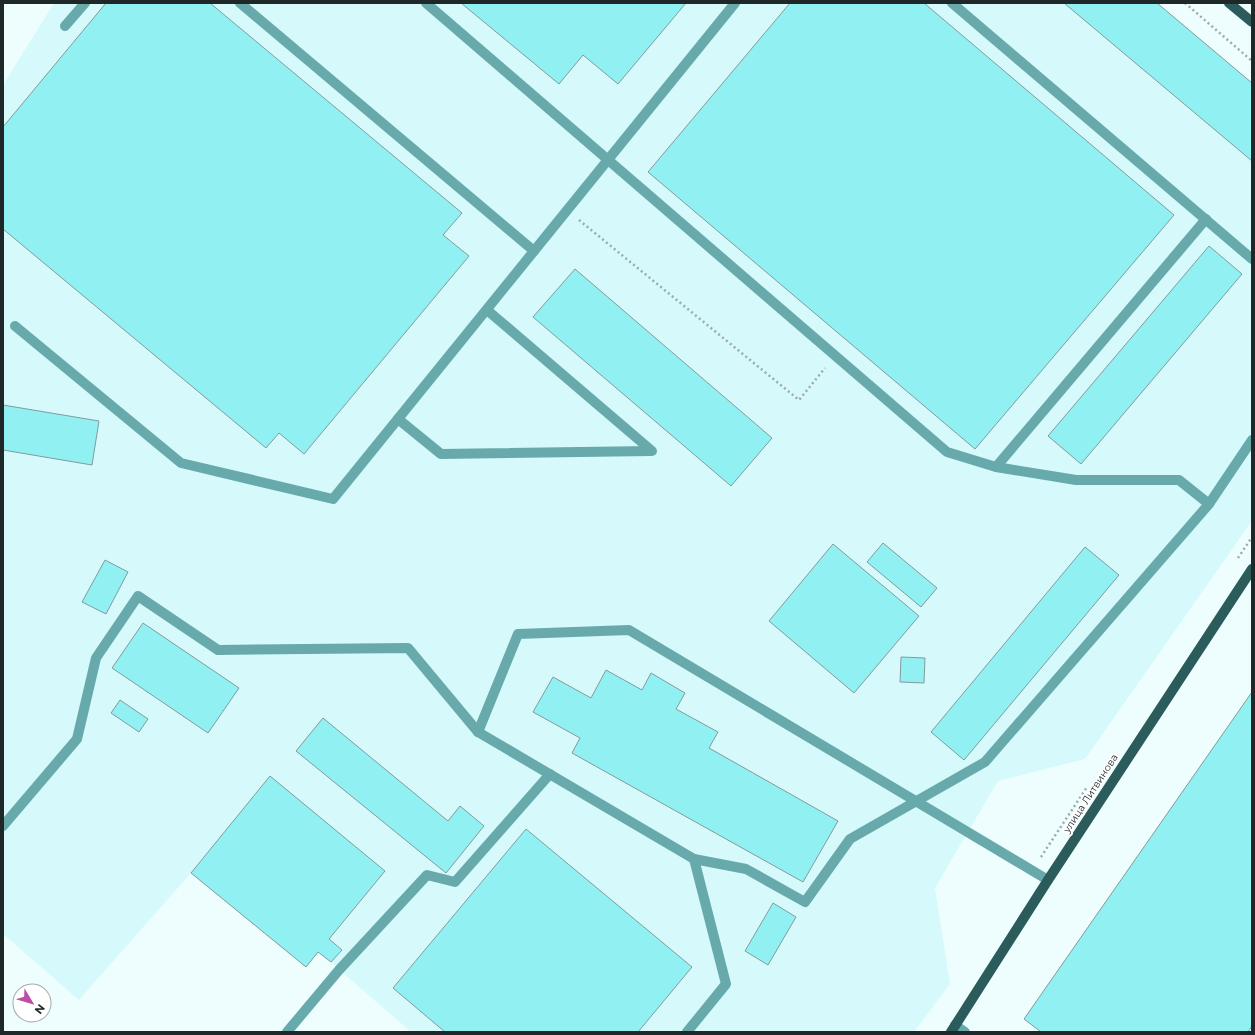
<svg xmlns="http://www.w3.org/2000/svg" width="1255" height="1035" font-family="Montserrat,sans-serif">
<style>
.built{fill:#d6fafb}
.building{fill:#91f0f2;stroke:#839b9c}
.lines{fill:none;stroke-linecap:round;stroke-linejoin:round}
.path{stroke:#9caaaa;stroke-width:2.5;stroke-dasharray:2 3;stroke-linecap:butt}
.service{stroke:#68aaac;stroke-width:10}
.primary{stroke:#2c5b5c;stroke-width:10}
.labels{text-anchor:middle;stroke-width:4;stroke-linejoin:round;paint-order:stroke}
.street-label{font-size:10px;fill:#1e2828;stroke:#fff}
</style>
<rect width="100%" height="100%" fill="#eefefe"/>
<path class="built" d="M54,3H1157L1252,83V521L1085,759L998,781L935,888L950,984L914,1032H411L319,952L306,967L191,873L79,1000L3,934V85Z"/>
<g class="building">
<path d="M106,3H210L462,213L443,235L469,256L304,454L279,433L266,448L3,229V127Z"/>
<path d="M461,3H686L618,84L583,55L559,84Z"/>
<path d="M790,3H924L1174,215L975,449L648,172Z"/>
<path d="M1064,3H1157L1252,83V161Z"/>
<path d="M1209,246L1242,274L1081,464L1048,436Z"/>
<path d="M575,269L772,438L731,486L533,317Z"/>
<path d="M3,405L99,421L92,465L3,450Z"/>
<path d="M883,543L937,588L921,607L867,562Z"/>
<path d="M833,544L919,616L854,693L769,621Z"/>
<path d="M1085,547L1119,575L964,760L931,732Z"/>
<path d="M105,560L128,572L106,614L82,602Z"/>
<path d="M143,623L239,688L208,733L112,668Z"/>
<path d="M901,657L925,658L924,683L900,682Z"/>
<path d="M606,670L642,690L651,673L685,693L676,709L718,732L709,748L838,821L803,882L572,753L580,738L533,712L553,677L591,698Z"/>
<path d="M1252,692V1026L1248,1032H1041L1024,1019Z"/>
<path d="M120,700L148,719L139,732L111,713Z"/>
<path d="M323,718L448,821L460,806L484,826L446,873L296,751Z"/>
<path d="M270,776L385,871L329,939L342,950L331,962L318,952L306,967L191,873Z"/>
<path d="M526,829L692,967L638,1032H445L393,988Z"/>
<path d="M773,903L796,917L768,965L745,951Z"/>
</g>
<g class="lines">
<g class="path">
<path d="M1185,3L1252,61"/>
<path d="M579,220L799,400L825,368"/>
<path d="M1238,558L1252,537"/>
<path d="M1041,857L1087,787"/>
</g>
<g class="service">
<path d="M240,3L534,251"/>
<path d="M426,3L947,452L996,467L1076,480H1179L1209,504"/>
<path d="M952,3L1252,259"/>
<path d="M65,26L85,3"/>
<path d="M15,326L181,463L333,499L735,3"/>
<path d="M398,419L441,454L652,451L487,310"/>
<path d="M996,467L1206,219"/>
<path d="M478,732L518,634L629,630L1048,880"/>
<path d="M3,826L77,739L96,658L138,596L218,650L408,648L478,732L694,859L726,984L687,1032"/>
<path d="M694,859L746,869L805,902L850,839L985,762L1209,504L1252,440"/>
<path d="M955,1025L965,1032"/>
<path d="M287,1032L339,970L427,875L455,882L550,774"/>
</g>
<g class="primary">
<path d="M1229,3L1252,22"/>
<path d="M951,1032L1048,880L1252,569"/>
</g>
</g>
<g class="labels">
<g class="street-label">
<text transform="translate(1090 793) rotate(-57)" y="4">улица Литвинова</text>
</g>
</g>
<rect width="1255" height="1035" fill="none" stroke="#1e2828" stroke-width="8"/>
<g transform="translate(32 1003) rotate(128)"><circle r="19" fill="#ffffff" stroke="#a5a9a9"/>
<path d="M0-3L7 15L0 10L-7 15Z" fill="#bf4ca6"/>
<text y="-6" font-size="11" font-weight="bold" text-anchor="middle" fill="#1e2828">N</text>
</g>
</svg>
